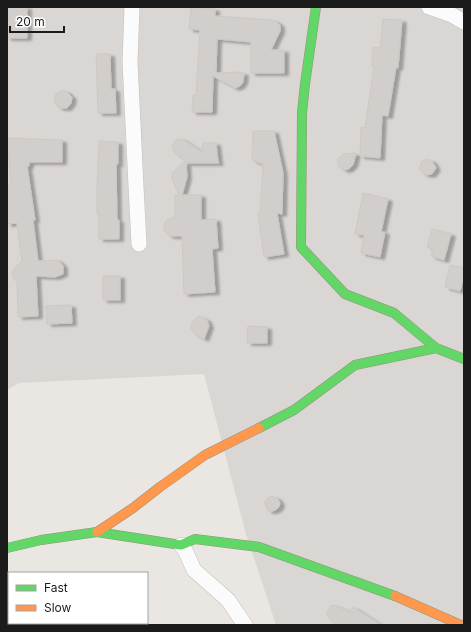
<svg xmlns="http://www.w3.org/2000/svg" width="471" height="632" font-family="Inter,sans-serif">
<style>
.residential{fill:#d9d6d4}
.building{fill:#d2cecb;stroke:#cdc8c3;filter:url(#shadow)}
.lines{fill:none;stroke-linecap:round;stroke-linejoin:round}
.street-casing{stroke:#c2c1bf;stroke-width:16}
.fast-casing{stroke:#94927a;stroke-width:10}
.slow-casing{stroke:#94927a;stroke-width:10}
.street{stroke:#fcfbfb;stroke-width:15}
.fast{stroke:#63d668;stroke-width:9}
.slow{stroke:#ff974d;stroke-width:9}
</style>
<defs>
<filter id="shadow"><feDropShadow dx="4.5" dy="2.5" stdDeviation="1" flood-color="#0004"/></filter>
</defs>
<rect width="100%" height="100%" fill="#eae6e2"/>
<path class="residential" d="M7,7H464V625H276L246,534L204,374L19,383L7,390Z"/>
<g class="building">
<path d="M9,7H27V38H7V13H9Z"/>
<path d="M191,7L215,9V16L272,20L277,22L280,25V31L271,50H284V73H251V42L217,39L216,73L235,72L244,73L243,82L240,86L235,88L213,76L212,112H192L193,95H196L200,30L189,29Z"/>
<path d="M383,19L402,20L398,68L396,67L388,116L382,115L380,158L360,156L361,127L365,128L374,66H372L373,47L380,48Z"/>
<path d="M96,54H110L111,89H115L116,113H98Z"/>
<path d="M60,91H66L72,97L71,103L67,108H61L58,107L54,101L56,94Z"/>
<path d="M253,131H274L283,173L282,214L277,213L284,254L264,257L258,213H260L263,164L252,160Z"/>
<path d="M7,138L62,140V162H29V166H27L35,220H33L38,261L57,260L59,261L63,266V274L55,277L36,276L38,316L18,317L17,282L14,279L12,274L14,269L22,261L17,223L7,224V185L11,184Z"/>
<path d="M178,139H182L202,152L203,143H216L218,161L219,163H188L186,161L187,177L182,195H201V220L216,219L218,248L212,249L215,292L184,294L182,236H171L168,235L164,230V225L165,222L167,220L175,217V195H179L172,179V174L173,172L185,161L174,152L173,149L172,147L174,142Z"/>
<path d="M99,141L118,142V164H116L117,220H119V239H99V214H97V188Z"/>
<path d="M356,153L353,165L349,169L344,170L338,166V159L341,156L344,154Z"/>
<path d="M427,159L432,161L436,168L432,174L427,175L422,173L419,168L420,166L422,161Z"/>
<path d="M363,193L388,199L381,232H385L380,257L361,253L364,235L355,234Z"/>
<path d="M432,229L451,234L444,260L431,256L433,249L427,247Z"/>
<path d="M450,265L464,268V275L460,291L445,287Z"/>
<rect x="103" y="276" width="17" height="24"/>
<path d="M71,305L72,323L47,324L46,306Z"/>
<path d="M199,316L207,320L209,326L204,339L194,333L191,328L192,323L194,320Z"/>
<path d="M248,326L267,327V343H247Z"/>
<path d="M271,496L277,498L280,503L279,507L277,509L273,511H268L265,502L267,499Z"/>
<path d="M332,605L337,606L350,612L353,607L381,625H336L329,618L327,613L329,609Z"/>
</g>
<g class="lines">
<g class="street-casing">
<g id="street">
<path d="M132,7L130,62L136,186L139,244"/>
<path d="M429,7L452,15L464,22"/>
<path d="M181,545L185,550L194,570L228,600L245,625"/>
</g>
</g>
<g class="fast-casing">
<g id="fast">
<path d="M316,7L305,84L302,113L301,247L345,294L394,313L436,348"/>
<path d="M259,428L294,410L355,365L436,348L464,359"/>
<path d="M7,548L41,540L97,532L181,545L195,539L259,547L395,596"/>
</g>
</g>
<g class="slow-casing">
<g id="slow">
<path d="M97,532L133,508L160,487L205,455L259,428"/>
<path d="M395,596L461,625"/>
</g>
</g>
<use href="#street" class="street"/>
<use href="#fast" class="fast"/>
<use href="#slow" class="slow"/>
</g>
<rect width="471" height="632" fill="none" stroke="#1b1b1b" stroke-width="16"/>
<rect x="8" y="572" width="140" height="52" fill="#ffffff" stroke="#a4a4a4"/>
<rect x="16" y="585" width="20" height="6" fill="#63d668" stroke="#a4a4a4"/>
<text x="44" y="592" font-size="12" fill="#1b1b1b">Fast</text>
<rect x="16" y="605" width="20" height="6" fill="#ff974d" stroke="#a4a4a4"/>
<text x="44" y="612" font-size="12" fill="#1b1b1b">Slow</text>
<path d="M10 26v6h54v-6" fill="none" stroke="#1b1b1b" stroke-width="2"/>
<text x="16" y="26" font-size="12" fill="#1b1b1b" stroke="#ffffff" stroke-width="3" paint-order="stroke">20 m</text>
</svg>
